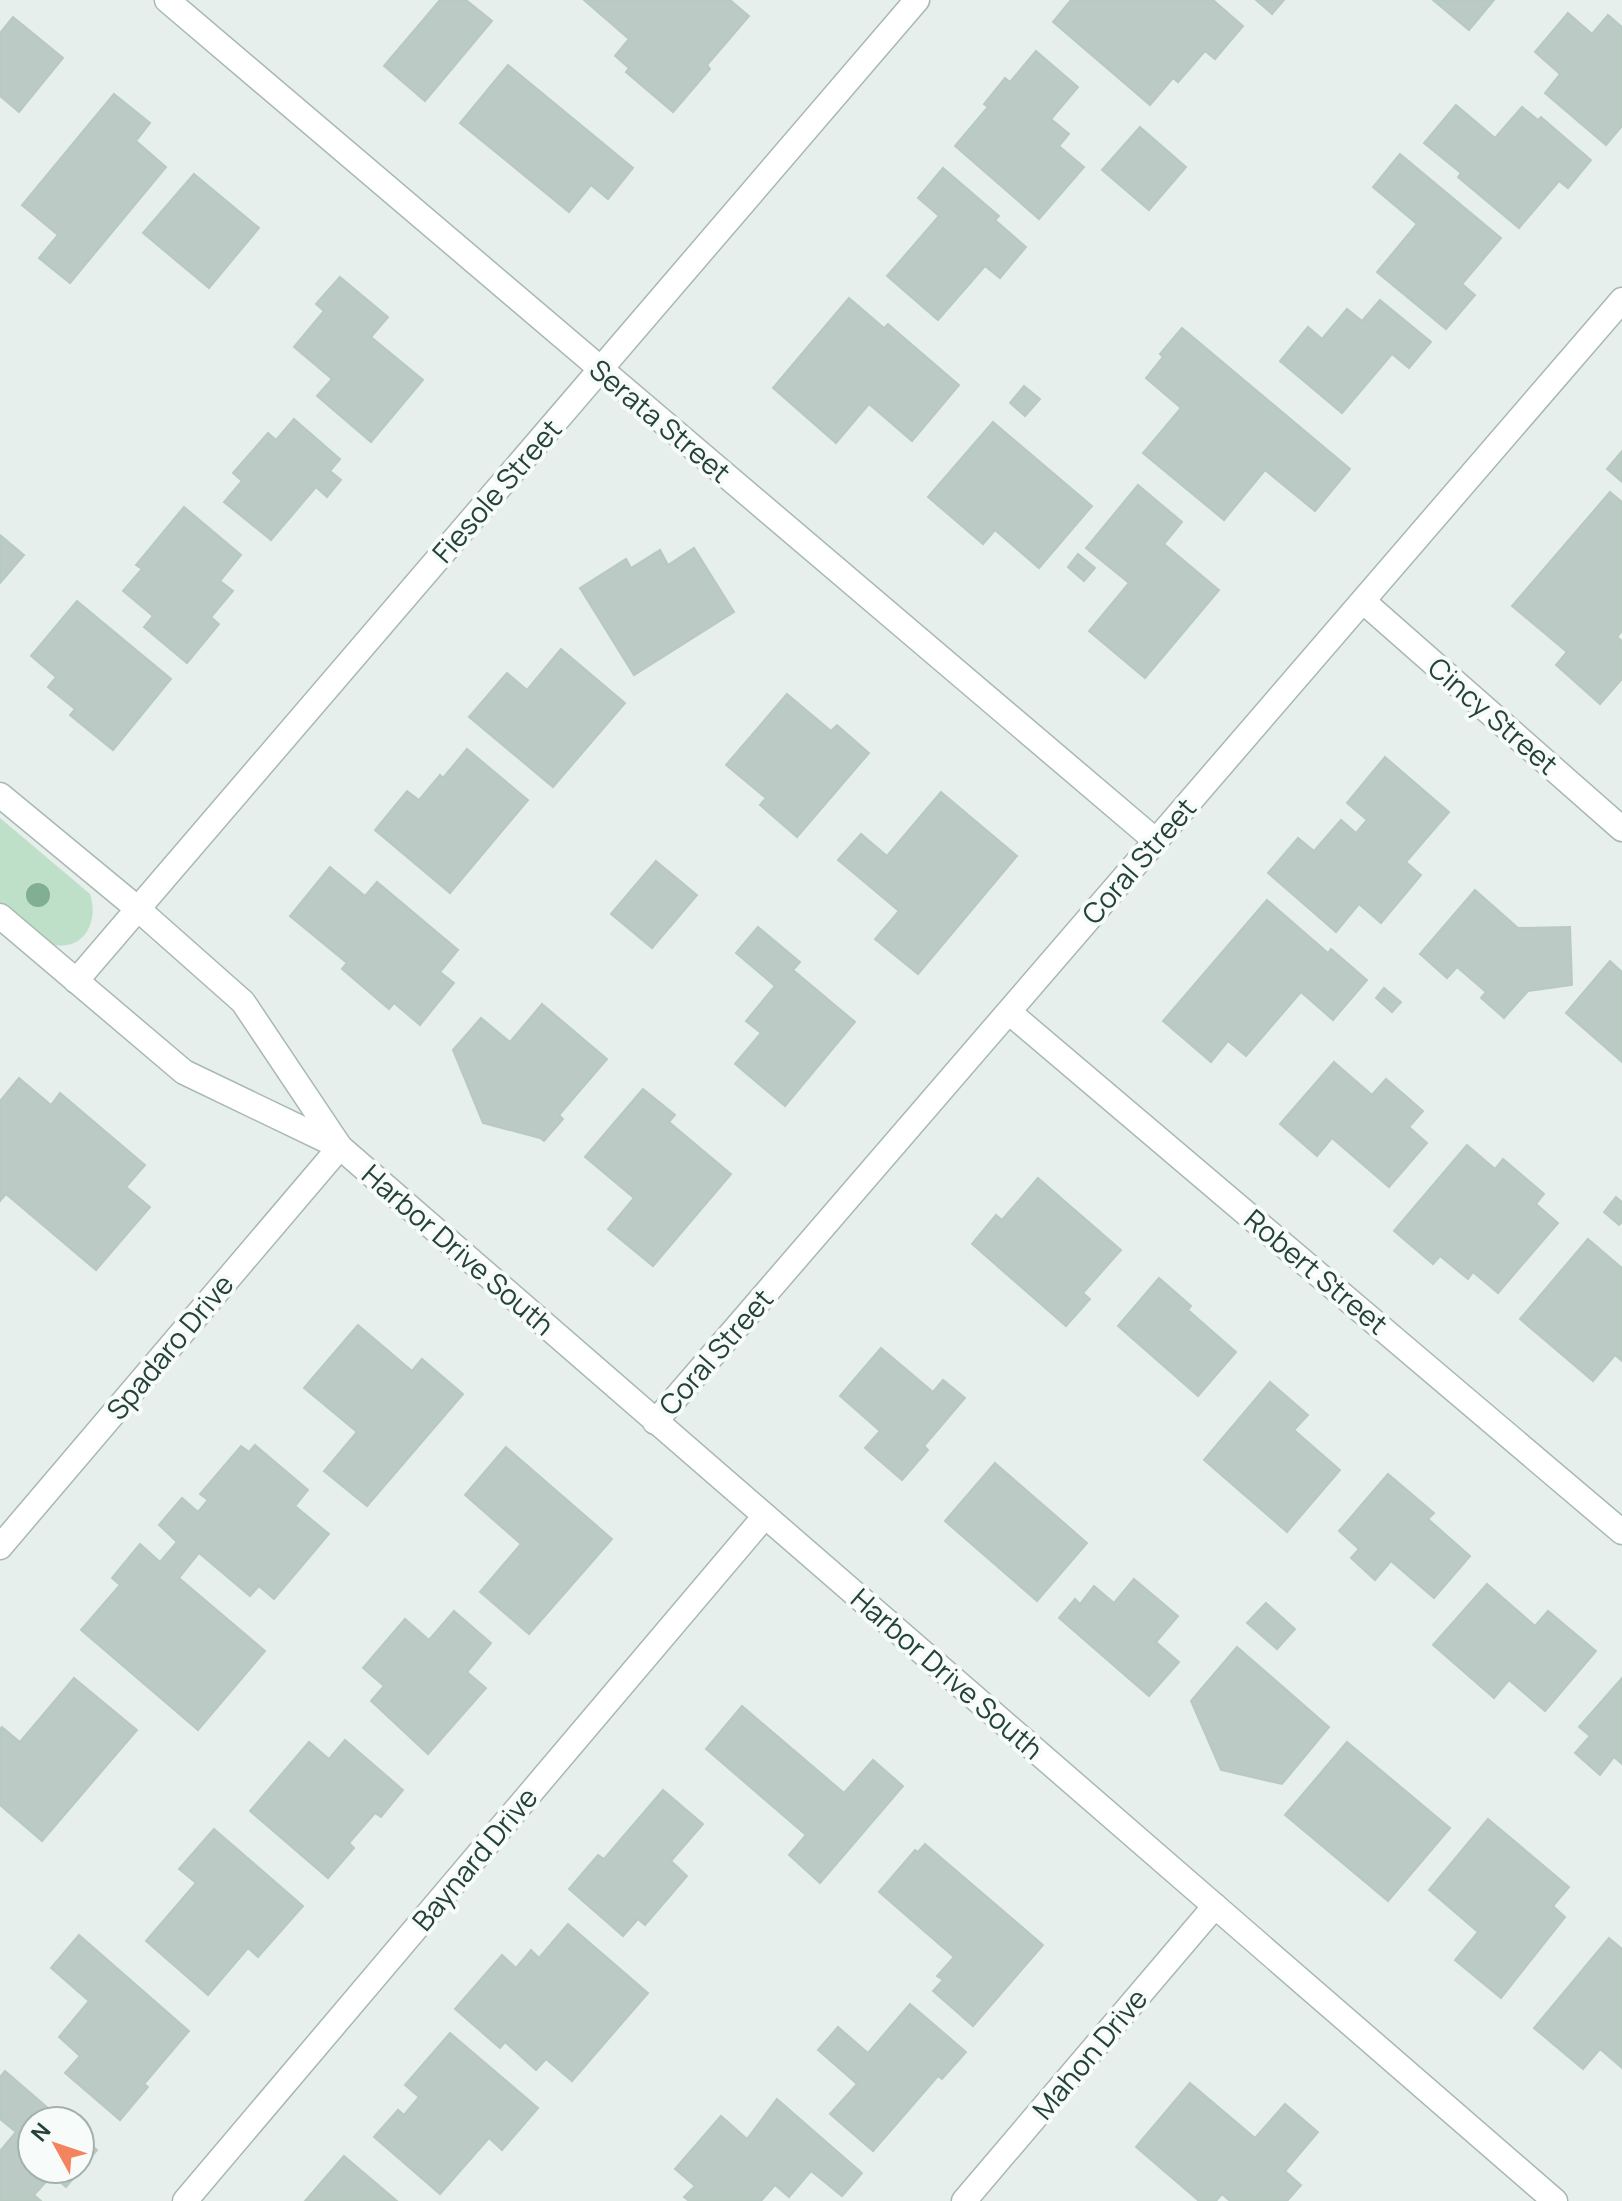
<svg xmlns="http://www.w3.org/2000/svg" width="1622" height="2201" font-family="Manrope,sans-serif">
<style>
.green{fill:#bfe0c8}
.building{fill:#bbcac4;stroke:#b8c9c2;stroke-width:2}
.lines{fill:none;stroke-linecap:round;stroke-linejoin:round}
.minor-casing{stroke:#a8b8b2;stroke-width:27}
.minor{stroke:#fff;stroke-width:24}
.tree{fill:#80af93}
.labels{text-anchor:middle;stroke-width:8;stroke-linejoin:round;paint-order:stroke}
.street-label{font-size:28px;fill:#24423a;stroke:#f7fbf9}
</style>
<rect width="100%" height="100%" fill="#e6efeb"/>
<path class="green" d="M0,818L90,894C100,924 81,955 47,943L0,903Z"/>
<g class="building">
<path d="M440,0H466L492,21L425,101L384,66Z"/>
<path d="M584,0H730L749,16L707,65L710,69L673,112L626,72L629,68L615,56L629,39Z"/>
<path d="M1071,0H1213L1243,26L1215,59L1205,51L1178,82L1173,78L1150,105L1053,22Z"/>
<path d="M1256,0H1284L1272,14Z"/>
<path d="M1433,0H1494L1469,30Z"/>
<path d="M1568,13L1592,34L1608,15L1622,27V126L1606,145L1545,93L1560,74L1535,52Z"/>
<path d="M13,17L63,58L19,112L0,96V33Z"/>
<path d="M1036,51L1078,87L1051,119L1069,134L1059,146L1084,167L1039,219L955,146L988,107L984,104L1005,78L1010,82Z"/>
<path d="M508,65L633,168L608,199L591,185L569,212L460,123Z"/>
<path d="M114,94L150,123L136,141L166,167L70,283L39,258L58,235L22,205Z"/>
<path d="M1456,105L1495,138L1522,107L1538,120L1541,117L1591,160L1568,188L1559,181L1519,228L1458,177L1461,173L1424,143Z"/>
<path d="M1140,127L1186,167L1149,210L1102,170Z"/>
<path d="M1400,154L1501,238L1462,284L1475,295L1446,329L1377,272L1417,224L1373,187Z"/>
<path d="M943,168L999,216L995,220L1026,247L1000,278L985,266L938,320L887,276L939,216L918,198Z"/>
<path d="M194,174L259,228L209,288L143,233Z"/>
<path d="M340,277L388,317L371,337L423,380L371,442L317,396L332,379L294,347L324,311L316,304Z"/>
<path d="M849,298L884,328L888,324L959,385L912,441L869,404L836,443L773,388Z"/>
<path d="M1380,300L1431,342L1409,368L1392,354L1342,413L1280,361L1308,327L1322,339L1347,309L1362,321Z"/>
<path d="M1182,328L1350,469L1315,511L1265,470L1224,520L1143,453L1181,408L1146,378L1163,357L1160,354Z"/>
<path d="M1024,386L1040,399L1025,416L1010,403Z"/>
<path d="M294,419L340,459L330,471L341,480L327,497L316,487L271,540L224,502L242,481L233,473L268,433L276,440Z"/>
<path d="M993,422L1092,506L1039,568L995,530L983,544L928,497Z"/>
<path d="M1622,451V482L1607,469Z"/>
<path d="M1138,485L1182,522L1164,544L1219,590L1145,678L1089,631L1129,583L1086,548Z"/>
<path d="M1610,492L1622,502V631L1617,637L1622,641V679L1600,704L1556,665L1567,652L1512,606Z"/>
<path d="M184,507L241,555L220,581L233,591L211,617L219,624L187,663L144,627L153,616L123,591L142,569L136,565Z"/>
<path d="M0,535L24,555L0,583Z"/>
<path d="M694,548L734,612L634,675L580,588L626,559L631,568L660,550L668,565Z"/>
<path d="M1078,554L1095,568L1084,581L1068,567Z"/>
<path d="M77,601L171,679L113,750L70,715L75,709L48,687L56,677L31,656Z"/>
<path d="M561,649L625,703L553,787L469,717L507,673L527,690Z"/>
<path d="M787,694L831,731L837,725L869,753L797,837L760,805L766,798L726,765Z"/>
<path d="M467,749L528,800L450,893L375,830L407,791L419,800L440,775L443,778Z"/>
<path d="M1385,757L1449,812L1406,862L1421,875L1381,923L1359,904L1336,932L1268,873L1298,838L1314,851L1341,820L1356,833L1367,820L1347,803Z"/>
<path d="M941,792L1017,856L918,974L875,939L899,911L838,860L861,834L887,856Z"/>
<path d="M656,861L697,895L652,948L611,914Z"/>
<path d="M330,867L365,896L377,882L458,950L440,972L454,983L420,1025L394,1003L389,1009L342,969L347,963L290,916Z"/>
<path d="M1475,890L1518,928L1570,927L1572,985L1528,991L1504,1018L1481,998L1486,992L1457,967L1447,978L1420,954Z"/>
<path d="M1267,900L1328,953L1331,949L1367,980L1333,1020L1301,992L1246,1056L1228,1041L1211,1062L1163,1021Z"/>
<path d="M758,927L800,962L793,970L855,1022L785,1106L735,1064L761,1033L746,1021L775,986L736,953Z"/>
<path d="M1610,961L1622,972V1062L1566,1013Z"/>
<path d="M1384,988L1401,1002L1392,1012L1376,998Z"/>
<path d="M542,1004L607,1059L559,1115L563,1119L544,1141L540,1138L483,1123L453,1050L481,1018L510,1042Z"/>
<path d="M1334,1062L1372,1095L1386,1079L1423,1111L1409,1127L1427,1143L1389,1187L1332,1138L1317,1156L1280,1124Z"/>
<path d="M19,1078L51,1105L60,1093L145,1165L126,1187L150,1207L96,1270L6,1194L0,1201V1101Z"/>
<path d="M643,1089L675,1115L669,1122L731,1174L653,1266L608,1229L634,1198L585,1157Z"/>
<path d="M1467,1145L1495,1169L1503,1159L1544,1194L1536,1204L1558,1223L1498,1293L1473,1272L1468,1279L1440,1256L1433,1264L1394,1231Z"/>
<path d="M1038,1178L1121,1250L1083,1293L1090,1299L1066,1326L972,1244L996,1215L1002,1220Z"/>
<path d="M1616,1197L1622,1202V1222L1619,1225L1604,1212Z"/>
<path d="M1588,1239L1622,1268V1361L1615,1355L1593,1381L1520,1319Z"/>
<path d="M1159,1278L1191,1306L1188,1310L1236,1352L1198,1396L1118,1326Z"/>
<path d="M358,1325L412,1371L422,1359L463,1394L367,1506L324,1471L357,1432L304,1388Z"/>
<path d="M881,1348L933,1392L943,1380L965,1398L924,1446L928,1450L902,1480L865,1448L880,1431L840,1396Z"/>
<path d="M1270,1382L1308,1415L1294,1430L1340,1470L1287,1532L1204,1460Z"/>
<path d="M255,1445L308,1490L295,1506L329,1534L274,1599L259,1586L250,1596L199,1553L179,1578L265,1651L198,1730L81,1630L120,1585L112,1578L140,1544L160,1562L177,1542L159,1525L182,1498L198,1512L208,1500L200,1494L241,1446L249,1452Z"/>
<path d="M506,1447L612,1539L529,1634L480,1592L521,1544L465,1495Z"/>
<path d="M995,1463L1087,1543L1037,1601L945,1521Z"/>
<path d="M1388,1474L1434,1513L1428,1519L1470,1556L1434,1598L1391,1561L1375,1580L1351,1558L1359,1549L1339,1531Z"/>
<path d="M1134,1579L1178,1616L1156,1642L1179,1662L1149,1696L1059,1618L1075,1599L1080,1604L1094,1586L1114,1603Z"/>
<path d="M1487,1584L1535,1626L1548,1611L1596,1651L1545,1711L1509,1680L1494,1698L1433,1645Z"/>
<path d="M1266,1603L1295,1629L1277,1649L1247,1623Z"/>
<path d="M454,1611L491,1643L467,1672L486,1688L428,1754L371,1701L384,1686L363,1668L405,1619L429,1640Z"/>
<path d="M1237,1647L1329,1727L1282,1784L1221,1770L1191,1701Z"/>
<path d="M74,1678L137,1730L42,1841L0,1805V1729L2,1727L20,1742Z"/>
<path d="M1622,1678V1764L1614,1757L1600,1775L1575,1753L1590,1736L1579,1727Z"/>
<path d="M742,1706L844,1793L873,1760L903,1786L820,1883L789,1855L806,1835L706,1749Z"/>
<path d="M345,1740L403,1790L381,1817L375,1813L349,1843L354,1848L328,1878L250,1811L309,1742L329,1759Z"/>
<path d="M1347,1742L1450,1828L1388,1901L1285,1815Z"/>
<path d="M663,1790L703,1824L671,1861L687,1876L645,1925L638,1919L623,1936L569,1889L598,1855L604,1859Z"/>
<path d="M1488,1819L1569,1887L1553,1906L1565,1917L1501,1998L1455,1960L1478,1932L1429,1890Z"/>
<path d="M214,1829L303,1906L258,1957L248,1948L208,1995L146,1941L196,1883L179,1869Z"/>
<path d="M925,1844L1043,1945L973,2026L933,1991L943,1980L937,1976L954,1957L879,1892L915,1850L918,1852Z"/>
<path d="M568,1924L648,1993L572,2081L546,2059L536,2070L505,2042L500,2048L455,2009L502,1955L516,1968L531,1950L539,1958Z"/>
<path d="M79,1935L189,2031L144,2084L148,2087L120,2120L65,2073L80,2056L59,2037L89,2001L51,1968Z"/>
<path d="M1609,1938L1622,1949V2068L1600,2049L1583,2069L1534,2028Z"/>
<path d="M910,2004L966,2052L942,2079L938,2076L873,2151L830,2114L857,2084L818,2050L838,2027L868,2053Z"/>
<path d="M450,2033L538,2108L502,2150L489,2138L440,2194L374,2137L398,2110L404,2115L419,2097L405,2085Z"/>
<path d="M5,2071L63,2121H32V2169H80V2135L97,2150L66,2187L52,2175L34,2195L41,2201H0V2151L16,2132L0,2119V2077Z"/>
<path d="M1190,2083L1255,2138L1285,2104L1318,2132L1285,2171L1301,2185L1287,2201H1230L1222,2194L1216,2201H1199L1136,2147Z"/>
<path d="M777,2099L862,2173L842,2196L811,2171L789,2197L775,2185L761,2201H689L684,2197L695,2186L675,2169L721,2116L747,2139Z"/>
<path d="M344,2156L397,2201H305Z"/>
</g>
<g class="lines">
<g class="minor-casing">
<g id="minor">
<path d="M167,0L1156,841"/>
<path d="M1364,602L1622,829"/>
<path d="M0,795L138,909L243,1002L340,1147L1555,2201"/>
<path d="M0,916L184,1072L338,1146"/>
<path d="M76,981L917,0"/>
<path d="M1010,1013L1622,1532"/>
<path d="M655,1422L1622,300"/>
<path d="M0,1547L340,1147"/>
<path d="M185,2201L765,1516"/>
<path d="M964,2201L1215,1906"/>
</g>
</g>
<use href="#minor" class="minor"/>
</g>
<circle class="tree" cx="38" cy="895" r="12"/>
<g class="labels">
<g class="street-label">
<text transform="translate(660 421) rotate(40)" y="10">Serata Street</text>
<text transform="translate(497 491) rotate(-49)" y="10">Fiesole Street</text>
<text transform="translate(1493 716) rotate(41)" y="10">Cincy Street</text>
<text transform="translate(1139 861) rotate(-49)" y="10">Coral Street</text>
<text transform="translate(458 1250) rotate(41)" y="10">Harbor Drive South</text>
<text transform="translate(1316 1272) rotate(40)" y="10">Robert Street</text>
<text transform="translate(170 1347) rotate(-50)" y="10">Spadaro Drive</text>
<text transform="translate(716 1352) rotate(-49)" y="10">Coral Street</text>
<text transform="translate(947 1674) rotate(41)" y="10">Harbor Drive South</text>
<text transform="translate(475 1859) rotate(-50)" y="10">Baynard Drive</text>
<text transform="translate(1090 2054) rotate(-50)" y="10">Mahon Drive</text>
</g>
</g>
<g transform="translate(56 2145) rotate(310)"><circle r="38" fill="#f7fbf9" stroke="#a3b1ad" stroke-width="2"/>
<path d="M0-6L14 30L0 20L-14 30Z" fill="#f4845f"/>
<text y="-12" font-size="22" font-weight="bold" text-anchor="middle" fill="#24423a">N</text>
</g>
</svg>
